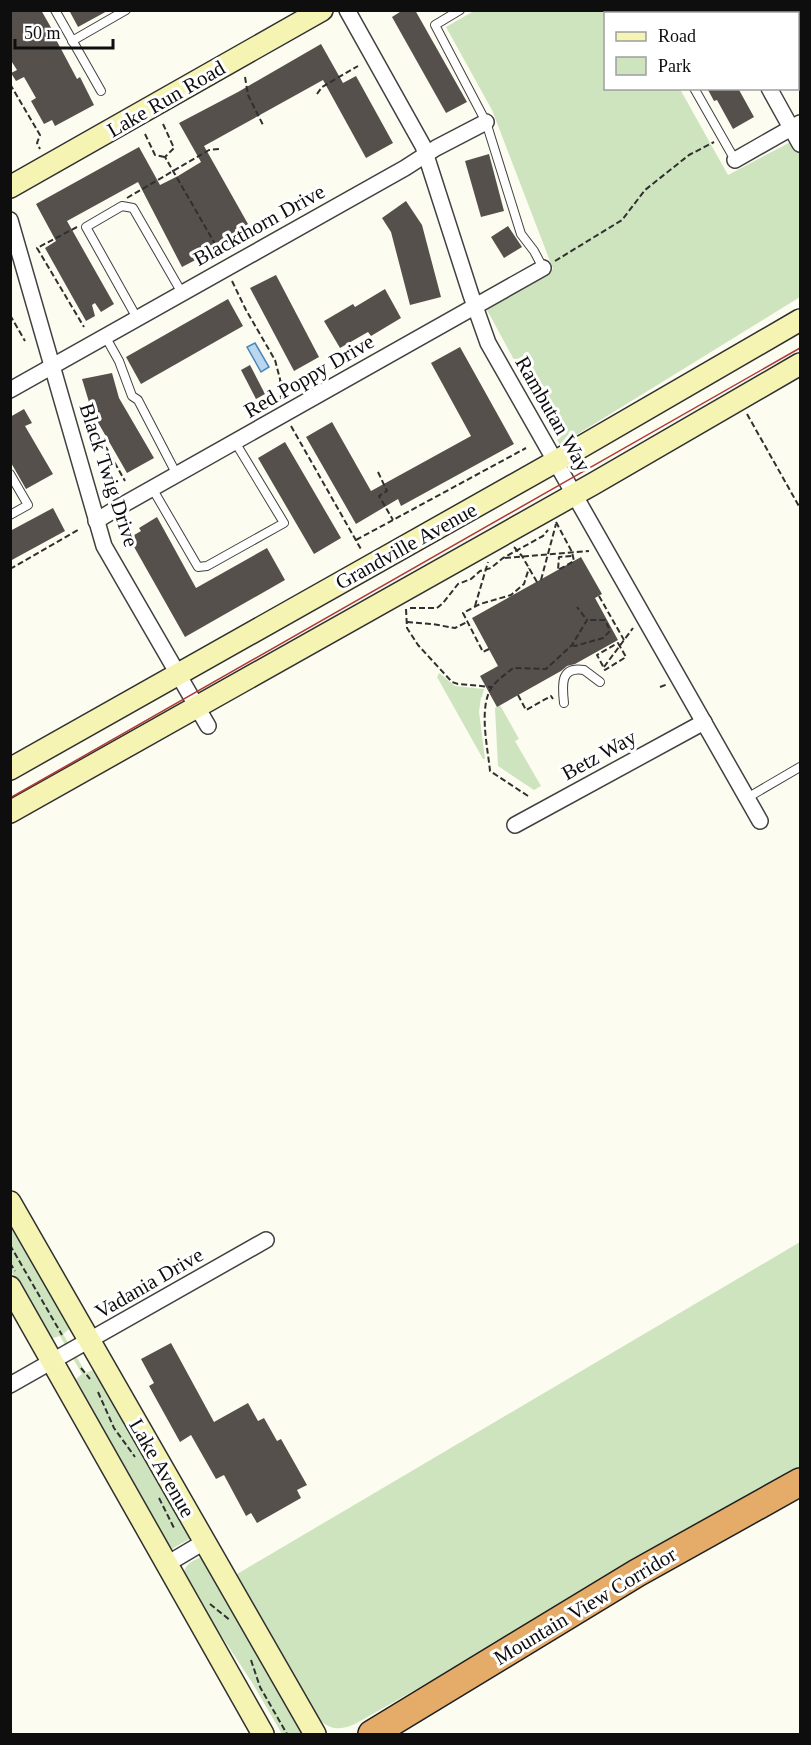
<svg xmlns="http://www.w3.org/2000/svg" width="811" height="1745" font-family="'Times New Roman',serif">
<style>
.green{fill:#cee4be}
.water{fill:#bbd7ef;stroke:#4a86be;stroke-width:1.5}
.building{fill:#56504c}
.lines{fill:none;stroke-linecap:round;stroke-linejoin:round}
.lane-casing{stroke:#414141;stroke-width:10}
.street-casing{stroke:#414141;stroke-width:18}
.secondary-casing{stroke:#303030;stroke-width:24}
.highway-casing{stroke:#1f1f1f;stroke-width:30}
.path{stroke:#303030;stroke-width:2;stroke-dasharray:6 3;stroke-linecap:butt}
.lane{stroke:#fff;stroke-width:8}
.street{stroke:#fff;stroke-width:15}
.secondary{stroke:#f6f4b3;stroke-width:21}
.highway{stroke:#e4ac68;stroke-width:27}
.tram{stroke:#af3a36;stroke-width:1.5}
.labels{text-anchor:middle;stroke-width:6;stroke-linejoin:round;paint-order:stroke}
.street-label{font-size:21px;fill:#0e0e0e;stroke:#fff}
</style>
<rect width="100%" height="100%" fill="#fdfcf1"/>
<g class="green">
<path d="M474,11H638L639,13L606,14V88L680,89L728,175L800,137V297L560,445L487,310L553,269L492,110L446,27Z"/>
<path d="M439,673L455,686L484,689L482,697H481L479,712L485,759H483L437,677Z"/>
<path d="M500,705L519,739L515,741L541,786L534,790L498,766L495,708Z"/>
<path d="M10,1215L73,1326L63,1334L86,1373L97,1368L191,1538L170,1550L166,1547L76,1379L82,1374L60,1336L50,1339L11,1271Z"/>
<path d="M800,1242V1472L355,1724C338,1731 331,1730 317,1718L232,1577Z"/>
<path d="M203,1556L307,1734H282L253,1684L198,1600L184,1573C185,1563 195,1560 203,1556Z"/>
</g>
<path class="water" d="M255,343L269,367L261,372L247,347Z"/>
<g class="building">
<path d="M10,10H41L53,31L52,32L77,79L80,77L94,105L55,126L52,120L44,124L31,101L36,98L24,77L16,81L11,73L17,70L10,59Z"/>
<path d="M69,10H109L78,27Z"/>
<path d="M403,10H415L467,102L446,113L392,17Z"/>
<path d="M321,44L343,83L356,76L393,143L366,158L323,80L204,146L248,224L207,249L209,253L182,267L138,182L67,221L114,304L101,312L95,303L92,305L95,316L86,321L45,248L56,241L36,204L139,147L160,185L178,176L201,162L179,123L238,92Z"/>
<path d="M707,88H738L754,117L733,129L717,100L714,101Z"/>
<path d="M489,154L504,211L481,217L465,161Z"/>
<path d="M406,201L422,225L441,297L410,305L391,232L382,218Z"/>
<path d="M508,226L522,247L504,258L491,237Z"/>
<path d="M276,275L319,357L294,371L250,288Z"/>
<path d="M385,289L401,318L371,336L368,332L340,348L324,321L353,304L355,307Z"/>
<path d="M228,299L243,326L141,384L126,357Z"/>
<path d="M460,347L514,444L401,506L398,499L356,524L306,437L332,422L371,491L471,436L431,363Z"/>
<path d="M250,365L265,394L256,399L241,370Z"/>
<path d="M112,373L119,398L154,458L127,473L92,412L82,379Z"/>
<path d="M24,409L32,423L25,426L53,474L26,489L10,461V417Z"/>
<path d="M285,442L341,538L314,554L258,458Z"/>
<path d="M53,508L65,531L10,561V531Z"/>
<path d="M157,517L196,588L267,548L285,580L185,637L129,538L141,531L139,528Z"/>
<path d="M581,557L602,594L595,598L618,640L575,664L567,666L561,671L497,707L480,676L498,666L472,618Z"/>
<path d="M171,1343L214,1422L248,1403L258,1421L264,1418L277,1441L281,1439L307,1485L297,1490L301,1498L257,1523L251,1513L246,1516L224,1475L216,1479L191,1435L180,1442L149,1386L154,1383L141,1359Z"/>
</g>
<g class="lines">
<g class="lane-casing">
<g id="lane">
<path d="M55,10L101,91"/>
<path d="M460,10L435,25L486,122L521,234L534,251L543,268"/>
<path d="M650,10L652,14"/>
<path d="M72,41L126,10"/>
<path d="M694,88L735,160"/>
<path d="M137,318L86,227L122,206L133,208L182,293"/>
<path d="M105,336L119,361L132,396L138,400L177,475"/>
<path d="M10,474L28,505L10,515"/>
<path d="M152,488L198,567L207,566L284,523L235,442"/>
<path d="M564,703C562,685 560,666 584,670L600,682"/>
<path d="M747,798L800,767"/>
</g>
</g>
<g class="street-casing">
<g id="street">
<path d="M347,10L423,146L471,295L488,343L760,821"/>
<path d="M725,10L727,14"/>
<path d="M679,14L685,10"/>
<path d="M769,88L800,144"/>
<path d="M735,160L800,123"/>
<path d="M10,220L104,546L208,726"/>
<path d="M10,390L405,168L436,148L486,122"/>
<path d="M96,521L119,507L543,268"/>
<path d="M515,825L704,722"/>
<path d="M10,1385L266,1240"/>
<path d="M167,1564L204,1542"/>
</g>
</g>
<g class="secondary-casing">
<g id="secondary">
<path d="M10,187L322,10"/>
<path d="M10,769L574,451L800,320"/>
<path d="M10,812L593,484L800,364"/>
<path d="M10,1202L315,1734"/>
<path d="M10,1287L263,1734"/>
</g>
</g>
<g class="highway-casing">
<path id="highway" d="M372,1734L637,1573L800,1482"/>
</g>
<g class="path">
<path d="M245,77L248,95L263,125"/>
<path d="M10,84L40,135L37,143L40,149"/>
<path d="M317,94L322,87L358,66"/>
<path d="M163,124L174,148L165,157L222,256"/>
<path d="M145,134L155,155L165,157"/>
<path d="M127,198L209,150L219,149"/>
<path d="M77,227L37,248L84,327"/>
<path d="M555,261L622,220L645,190L689,155L714,142"/>
<path d="M232,281L246,310L275,360L280,379L281,399"/>
<path d="M10,315L25,341"/>
<path d="M280,381L292,386L296,393"/>
<path d="M82,409L89,417L125,481"/>
<path d="M747,414L800,508"/>
<path d="M291,426L362,551"/>
<path d="M378,472L387,491L379,496L393,520"/>
<path d="M556,522L572,552L574,561L558,570L559,557L572,556"/>
<path d="M356,540L526,448"/>
<path d="M514,547L522,556L537,582"/>
<path d="M505,558L589,551"/>
<path d="M10,569L78,530"/>
<path d="M541,580L556,524"/>
<path d="M599,596L624,640"/>
<path d="M475,606L488,562"/>
<path d="M410,608H437L443,603L458,584L471,579L480,571L491,568L503,558L543,536L548,530"/>
<path d="M406,609L407,628L418,645L452,682L458,684L492,687"/>
<path d="M407,622L432,624L455,628L467,622"/>
<path d="M618,643L626,657L605,670L597,655Z"/>
<path d="M572,645L575,646L603,638L610,631L605,620H587"/>
<path d="M489,649L483,652L463,613L480,604L511,595L524,584L529,568"/>
<path d="M604,667L633,628"/>
<path d="M660,687L668,684"/>
<path d="M518,695L526,710L551,696L553,699"/>
<path d="M528,796L490,771C488,749 478,707 492,687C497,680 506,674 513,668L546,669L572,645L587,620L577,607"/>
<path d="M10,1245L62,1335"/>
<path d="M10,1263L15,1271"/>
<path d="M81,1368L90,1379"/>
<path d="M98,1392L114,1428L135,1457"/>
<path d="M159,1498L175,1530"/>
<path d="M210,1604L231,1621"/>
<path d="M251,1660L260,1687L287,1734"/>
</g>
<use href="#lane" class="lane"/>
<use href="#street" class="street"/>
<use href="#secondary" class="secondary"/>
<use href="#highway" class="highway"/>
<path class="tram" d="M10,798L800,348"/>
</g>
<g class="labels">
<g class="street-label">
<text transform="translate(166 99) rotate(-30)" y="7">Lake Run Road</text>
<text transform="translate(259 225) rotate(-29)" y="7">Blackthorn Drive</text>
<text transform="translate(309 376) rotate(-30)" y="7">Red Poppy Drive</text>
<text transform="translate(553 414) rotate(60)" y="7">Rambutan Way</text>
<text transform="translate(109 475) rotate(72)" y="7">Black Twig Drive</text>
<text transform="translate(406 546) rotate(-29)" y="7">Grandville Avenue</text>
<text transform="translate(599 755) rotate(-29)" y="7">Betz Way</text>
<text transform="translate(149 1283) rotate(-30)" y="7">Vadania Drive</text>
<text transform="translate(162 1468) rotate(60)" y="7">Lake Avenue</text>
<text transform="translate(585 1606) rotate(-31)" y="7">Mountain View Corridor</text>
</g>
</g>
<rect width="811" height="1745" fill="none" stroke="#0e0e0e" stroke-width="24"/>
<rect x="604" y="12" width="195" height="78" fill="#ffffff" stroke="#9f9f9f" stroke-width="1.5"/>
<rect x="616" y="32" width="30" height="9" fill="#f6f4b3" stroke="#9f9f9f" stroke-width="1.5"/>
<text x="658" y="42" font-size="18" fill="#0e0e0e">Road</text>
<rect x="616" y="57" width="30" height="18" fill="#cee4be" stroke="#9f9f9f" stroke-width="1.5"/>
<text x="658" y="72" font-size="18" fill="#0e0e0e">Park</text>
<path d="M15 39v9h98v-9" fill="none" stroke="#0e0e0e" stroke-width="3"/>
<text x="24" y="39" font-size="18" fill="#0e0e0e" stroke="#ffffff" stroke-width="4.5" paint-order="stroke">50 m</text>
</svg>
